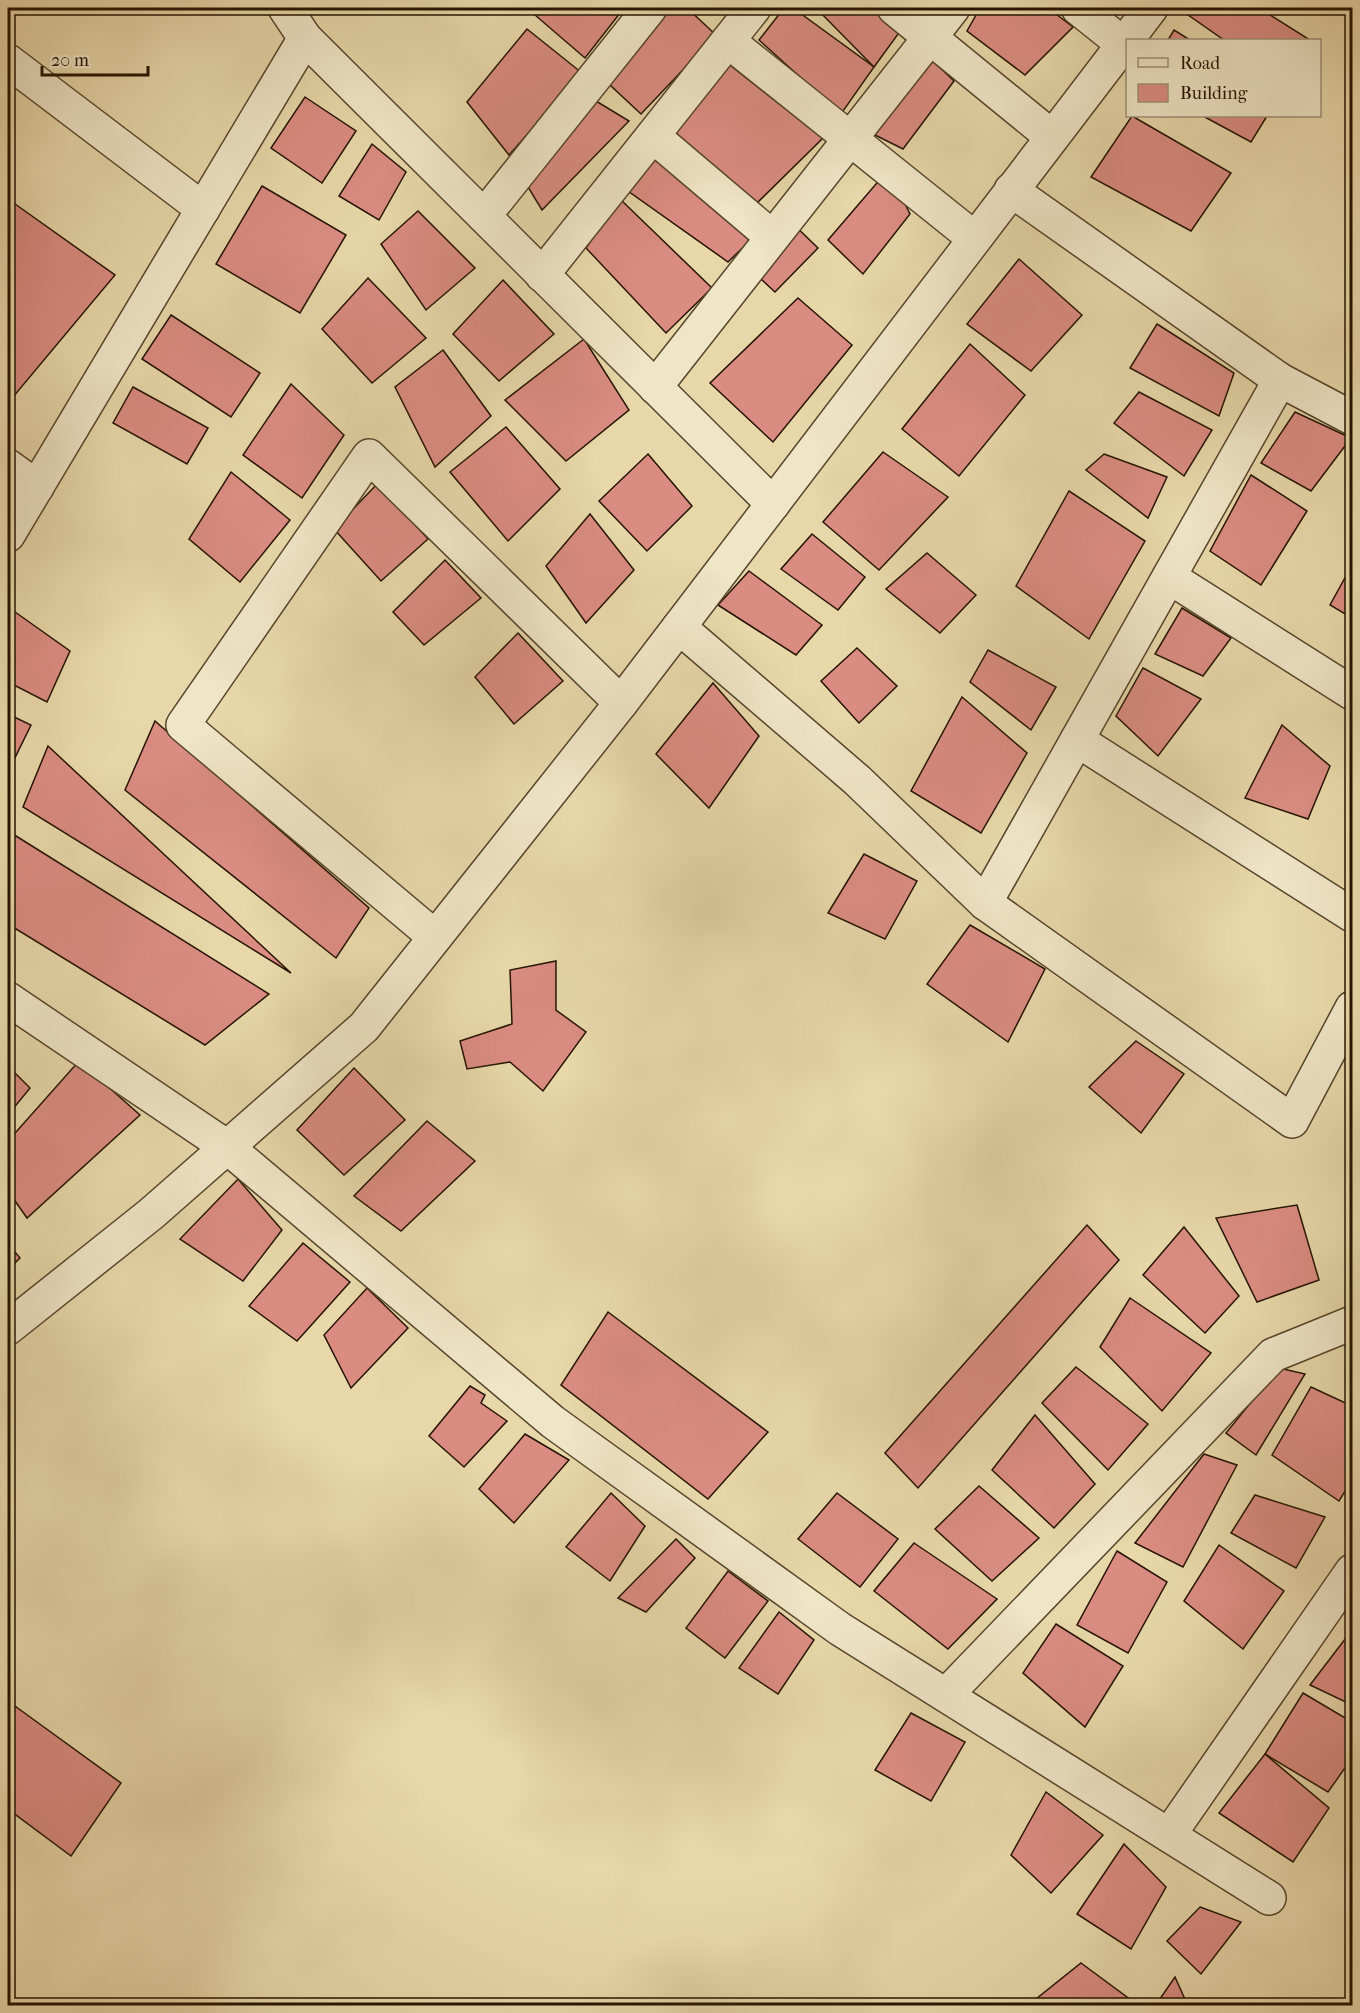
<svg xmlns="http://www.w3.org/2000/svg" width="1360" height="2013" font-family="'IM FELL French Canon',serif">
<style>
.building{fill:#da8c82;stroke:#261401;stroke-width:1.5}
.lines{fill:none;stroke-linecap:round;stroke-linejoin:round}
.minor-casing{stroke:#56452b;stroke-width:36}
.minor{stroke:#efe5c7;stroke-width:33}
</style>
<rect width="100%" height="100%" fill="#e7d7a9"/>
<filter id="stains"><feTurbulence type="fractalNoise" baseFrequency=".00333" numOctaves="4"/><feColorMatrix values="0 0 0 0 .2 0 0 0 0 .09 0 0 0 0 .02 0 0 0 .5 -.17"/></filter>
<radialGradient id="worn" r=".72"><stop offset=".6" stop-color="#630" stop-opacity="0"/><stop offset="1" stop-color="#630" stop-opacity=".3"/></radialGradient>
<g class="building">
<path d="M541,8H624L585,58L535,15Z"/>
<path d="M654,8H687L716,35L641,114L610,85Z"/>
<path d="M784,8H793L874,67L841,114L759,40Z"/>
<path d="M816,8H873L901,30L874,67Z"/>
<path d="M916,8H933L927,16Z"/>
<path d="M980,8H1048L1073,27L1025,75L967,31Z"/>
<path d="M1184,8H1259L1310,40H1224L1181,10Z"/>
<path d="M527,29L582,73L509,155L467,102Z"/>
<path d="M1174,30L1190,40H1168Z"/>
<path d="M928,56L954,81L903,149L859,127Z"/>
<path d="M726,62L823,138L754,206L669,132Z"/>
<path d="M305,97L356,131L322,183L271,148Z"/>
<path d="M591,98L629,121L542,210L528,187Z"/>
<path d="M1132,116L1231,173L1191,231L1091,177Z"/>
<path d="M1203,116H1267L1251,142Z"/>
<path d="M372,144L406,172L379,220L339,196Z"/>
<path d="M653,158L762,229L728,262L628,191Z"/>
<path d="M888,170L910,214L863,274L828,240Z"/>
<path d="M262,186L346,235L300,313L216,264Z"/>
<path d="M619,198L712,288L666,333L586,248Z"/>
<path d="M8,199L115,275L8,403Z"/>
<path d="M418,211L475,268L426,310L381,244Z"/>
<path d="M788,219L818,248L775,292L761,279Z"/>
<path d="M1019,259L1082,315L1031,371L967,324Z"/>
<path d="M368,278L426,338L372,383L322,329Z"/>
<path d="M503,280L554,334L499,381L453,334Z"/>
<path d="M798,298L852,345L773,442L710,383Z"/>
<path d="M171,315L260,373L231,417L142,359Z"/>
<path d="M1157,324L1234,373L1219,416L1130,368Z"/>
<path d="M584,339L629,410L566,461L505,400Z"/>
<path d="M970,344L1025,395L959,476L902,429Z"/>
<path d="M443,350L491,416L435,467L395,387Z"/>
<path d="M291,384L344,435L302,498L243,455Z"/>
<path d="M133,387L208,428L187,464L113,423Z"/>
<path d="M1139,392L1212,430L1184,476L1114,423Z"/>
<path d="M1295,412L1351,438L1311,491L1261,463Z"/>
<path d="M506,427L560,489L508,541L450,472Z"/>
<path d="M883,452L948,497L879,570L823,522Z"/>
<path d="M648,454L692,506L647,551L599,501Z"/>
<path d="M1104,454L1167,477L1148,518L1086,470Z"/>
<path d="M231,472L290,520L240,582L189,539Z"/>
<path d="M1251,475L1307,511L1261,585L1210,551Z"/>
<path d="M378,483L428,539L381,581L334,529Z"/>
<path d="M1069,491L1145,541L1089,639L1016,586Z"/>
<path d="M590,514L634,570L586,623L546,566Z"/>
<path d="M812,534L865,577L838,610L781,569Z"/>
<path d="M927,553L976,595L940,633L886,589Z"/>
<path d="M445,560L481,598L424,645L393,612Z"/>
<path d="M1352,565V618L1330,605Z"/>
<path d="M749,571L822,625L796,655L718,605Z"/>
<path d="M8,607L70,651L47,702L8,682Z"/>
<path d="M1182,608L1231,638L1203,676L1155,654Z"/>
<path d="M518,633L563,681L514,724L475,677Z"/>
<path d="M857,648L897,686L859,723L821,681Z"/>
<path d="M988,650L1056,687L1031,730L970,682Z"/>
<path d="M1143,668L1201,699L1158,756L1116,716Z"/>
<path d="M713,683L759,736L709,808L656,754Z"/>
<path d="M962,697L1027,753L981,833L911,791Z"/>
<path d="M8,714L31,725L8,772Z"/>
<path d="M155,721L369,908L336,958L125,790Z"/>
<path d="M1282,725L1330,766L1308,819L1245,798Z"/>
<path d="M48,746L291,973L23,807Z"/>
<path d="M8,831L269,994L205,1045L8,924Z"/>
<path d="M864,854L917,881L885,939L828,913Z"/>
<path d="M970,925L1045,969L1008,1042L927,984Z"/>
<path d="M556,961V1010L586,1032L543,1091L510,1062L467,1069L460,1041L512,1024L510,970Z"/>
<path d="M1136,1041L1184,1074L1141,1133L1089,1087Z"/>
<path d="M79,1061L140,1115L27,1218L8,1191V1141Z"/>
<path d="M8,1066L30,1088L8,1115Z"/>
<path d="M354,1068L405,1120L344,1175L297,1130Z"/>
<path d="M427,1121L475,1161L401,1231L354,1196Z"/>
<path d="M238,1179L282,1230L243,1281L180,1239Z"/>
<path d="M1297,1205L1319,1280L1257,1302L1216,1218Z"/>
<path d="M1087,1225L1119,1260L918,1488L885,1453Z"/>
<path d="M1184,1227L1239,1296L1205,1333L1143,1275Z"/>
<path d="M303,1243L350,1282L297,1341L249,1306Z"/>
<path d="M8,1244L20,1258L8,1270Z"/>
<path d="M367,1288L408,1328L351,1388L324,1335Z"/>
<path d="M1130,1298L1211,1353L1162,1411L1100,1347Z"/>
<path d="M608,1312L768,1432L708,1499L561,1385Z"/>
<path d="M1076,1367L1148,1424L1108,1470L1042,1403Z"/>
<path d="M1279,1368L1305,1374L1256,1455L1226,1433Z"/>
<path d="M470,1386L485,1395L481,1403L507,1421L464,1467L429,1436Z"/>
<path d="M1311,1387L1352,1406V1480L1339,1501L1272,1455Z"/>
<path d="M1035,1415L1095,1484L1054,1528L992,1470Z"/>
<path d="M525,1434L569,1460L514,1523L479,1489Z"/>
<path d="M1204,1454L1237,1465L1183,1567L1135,1543Z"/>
<path d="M979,1486L1039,1538L992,1581L935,1529Z"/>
<path d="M611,1493L645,1526L610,1581L566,1547Z"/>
<path d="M837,1493L898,1539L860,1587L798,1539Z"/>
<path d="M1255,1495L1325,1517L1296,1568L1231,1533Z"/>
<path d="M676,1539L695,1558L646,1612L618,1598Z"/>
<path d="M914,1543L997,1599L948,1649L874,1591Z"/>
<path d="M1219,1545L1284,1591L1243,1649L1184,1601Z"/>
<path d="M1117,1551L1167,1582L1128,1653L1077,1625Z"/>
<path d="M728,1571L768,1601L725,1658L686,1628Z"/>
<path d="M779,1612L814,1640L778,1694L739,1668Z"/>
<path d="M1056,1624L1123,1666L1085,1727L1023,1673Z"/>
<path d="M1352,1630V1705L1310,1685Z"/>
<path d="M1303,1693L1352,1722V1758L1328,1792L1265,1754Z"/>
<path d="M8,1701L121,1783L71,1856L8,1809Z"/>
<path d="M911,1713L965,1742L931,1801L875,1770Z"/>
<path d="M1265,1754L1329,1808L1293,1862L1219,1813Z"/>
<path d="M1046,1792L1103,1835L1051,1893L1011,1855Z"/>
<path d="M1124,1844L1166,1887L1131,1949L1077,1914Z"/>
<path d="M1200,1907L1241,1922L1201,1974L1167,1941Z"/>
<path d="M1081,1963L1135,2003L1130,2006H1039L1036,1999Z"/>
<path d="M1175,1977L1188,2006H1155Z"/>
</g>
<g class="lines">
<g class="minor-casing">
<g id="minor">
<path d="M285,8L305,38L773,504"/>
<path d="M894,8L1052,137"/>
<path d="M1078,8L1123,44"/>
<path d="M728,41L974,238"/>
<path d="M8,61L203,209"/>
<path d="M653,136L772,237"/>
<path d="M1011,190L1280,380L1352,418"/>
<path d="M484,216L650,8"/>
<path d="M542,275L754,8"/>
<path d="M655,387L953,8"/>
<path d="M8,466L37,487"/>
<path d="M8,535L305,38"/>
<path d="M1169,577L1352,693"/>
<path d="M679,627L857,780L985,903L1292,1121L1352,1008"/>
<path d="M1077,740L1352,915"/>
<path d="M985,903L1280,380"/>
<path d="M435,937L183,725L369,456L621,703"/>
<path d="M8,999L227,1147L553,1422L840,1629L1269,1898"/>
<path d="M8,1328L151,1214L364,1027L621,703L1151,8"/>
<path d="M946,1695L1273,1355L1352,1323"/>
<path d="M1169,1835L1352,1571"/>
</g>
</g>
<use href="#minor" class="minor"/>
</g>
<rect width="1360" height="2013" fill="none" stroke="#e7d7a9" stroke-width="30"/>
<rect x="9" y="9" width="1342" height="1995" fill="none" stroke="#261401" stroke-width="3"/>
<rect x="15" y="15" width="1330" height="1983" fill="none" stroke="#261401" stroke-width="1.5"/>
<rect x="1126" y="39" width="195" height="78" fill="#efe5c7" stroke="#9f9178" stroke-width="1.5"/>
<rect x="1138" y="58" width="30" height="9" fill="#efe5c7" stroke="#9f9178" stroke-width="1.5"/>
<text x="1180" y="69" font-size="18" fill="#261401">Road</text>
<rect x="1138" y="84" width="30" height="18" fill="#da8c82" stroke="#9f9178" stroke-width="1.5"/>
<text x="1180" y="99" font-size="18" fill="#261401">Building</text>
<path d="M42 66v9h106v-9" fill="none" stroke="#261401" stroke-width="3"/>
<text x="51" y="66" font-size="18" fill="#261401" stroke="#efe5c7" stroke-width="4.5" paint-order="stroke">20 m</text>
<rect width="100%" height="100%" filter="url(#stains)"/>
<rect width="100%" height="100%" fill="url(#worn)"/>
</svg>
